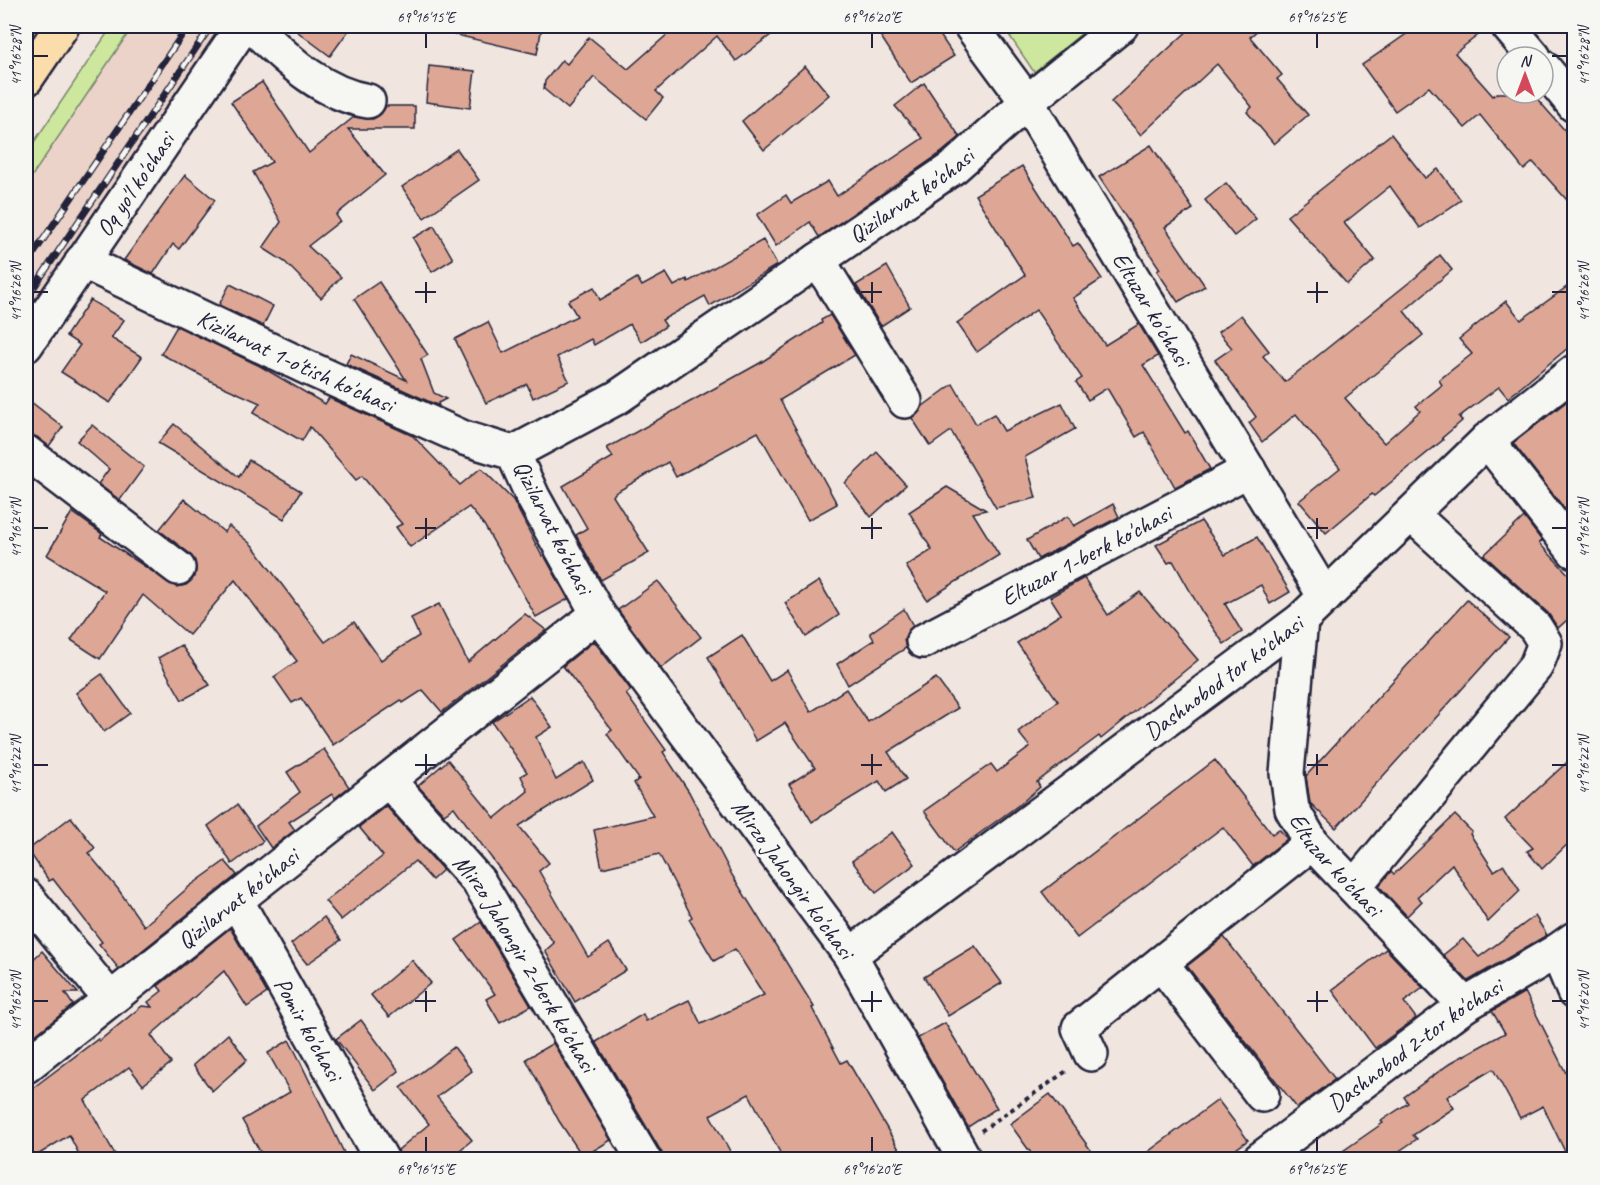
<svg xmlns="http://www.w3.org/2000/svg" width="1600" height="1185" font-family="Caveat,sans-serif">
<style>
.built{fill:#ebd3c9}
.green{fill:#cde89e;stroke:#78856c;stroke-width:1.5}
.building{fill:#dea795;stroke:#22223b;stroke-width:1.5}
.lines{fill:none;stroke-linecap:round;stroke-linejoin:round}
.minor-casing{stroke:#22223b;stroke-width:38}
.highway-casing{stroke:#22223b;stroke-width:38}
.path{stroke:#22223b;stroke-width:4;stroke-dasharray:4.5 4.5;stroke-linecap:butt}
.minor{stroke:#f6f6f2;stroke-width:33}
.highway{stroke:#fbddab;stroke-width:33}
.rail-casing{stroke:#22223b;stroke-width:7}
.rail{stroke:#f6f6f2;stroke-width:4.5;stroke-dasharray:14;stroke-linecap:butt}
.ticks{fill:none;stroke:#22223b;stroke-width:2}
.labels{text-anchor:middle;stroke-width:6;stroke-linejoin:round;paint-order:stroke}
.street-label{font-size:24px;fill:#22223b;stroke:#f6f6f2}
.neatline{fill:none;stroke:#22223b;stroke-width:2}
.ticks-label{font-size:15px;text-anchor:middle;fill:#22223b}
</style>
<rect width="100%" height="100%" fill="#f1e6df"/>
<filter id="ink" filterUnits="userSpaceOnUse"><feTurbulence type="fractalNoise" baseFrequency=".0167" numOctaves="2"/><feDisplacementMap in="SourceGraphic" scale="12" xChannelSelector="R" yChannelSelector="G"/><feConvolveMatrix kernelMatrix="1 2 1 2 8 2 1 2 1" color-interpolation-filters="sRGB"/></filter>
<g filter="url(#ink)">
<path class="built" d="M132,26H223L26,321V184Z"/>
<g class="green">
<path d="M112,26H133L26,185V154Z"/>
<path d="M1003,26H1091L1034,72Z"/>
</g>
<g class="building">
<path d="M290,26H352L330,56Z"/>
<path d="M452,26H542L537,54L452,34Z"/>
<path d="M677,26H783L736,61L717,36L656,91L663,98L646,119L594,77L568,109L544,89L545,81L562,60L567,64L589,37L628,69Z"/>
<path d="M874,26H934L954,56L911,83Z"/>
<path d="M1193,26H1262L1250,37L1282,75L1277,79L1308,115L1274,144L1247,112L1252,107L1217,64L1141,135L1111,102Z"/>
<path d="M1418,26H1490L1455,53L1493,96L1497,93H1532L1575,142V209L1533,162L1524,170L1480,115L1465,128L1429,87L1395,111L1362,65Z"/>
<path d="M429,66L475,71L470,108L426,102Z"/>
<path d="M805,66L829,95L764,150L742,121Z"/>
<path d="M262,82L309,153L354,117L373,119L381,114L386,106H415V129H348L385,175L336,215L340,221L308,246L341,277L321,298L285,262L263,248L281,222L253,172L272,162L231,102Z"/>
<path d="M924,83L960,137L942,152L819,237L810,222L776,246L757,215L786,195L791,203L828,181L837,196L923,138L895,106Z"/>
<path d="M1391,134L1425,178L1438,169L1461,200L1420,228L1390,186L1344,223L1375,260L1347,284L1287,216Z"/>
<path d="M1151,145L1193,209L1165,227L1205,286L1178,302L1157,271L1160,269L1099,177Z"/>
<path d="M457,149L479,180L424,218L402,187Z"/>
<path d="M1022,166L1073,246L1078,243L1102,279L1073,298L1105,345L1139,324L1158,356L1143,365L1185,433L1188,431L1210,469L1175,487L1144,432L1136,437L1107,388L1088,400L1076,382L1082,378L1036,310L977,352L957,323L1025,275L975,195Z"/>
<path d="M185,175L215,200L179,249L173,244L153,274L124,260Z"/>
<path d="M1226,183L1256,219L1234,236L1205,200Z"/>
<path d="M434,226L453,259L432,272L413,238Z"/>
<path d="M763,240L777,265L710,306L705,296L662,320L666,326L641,342L630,324L594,345L591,339L557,357L569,381L533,398L527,384L486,403L455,339L488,322L503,353L577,316L568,301L594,287L600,300L637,278L642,286L666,273L674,286L687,279L688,282Z"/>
<path d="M1440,255L1452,270L1404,311L1423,335L1345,398L1384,443L1420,411L1416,406L1442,385L1439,380L1472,354L1459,339L1506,301L1521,320L1575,281V342L1508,398L1499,387L1459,417L1462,421L1442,438L1443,440L1374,496L1372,494L1326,533L1299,501L1340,468L1296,414L1262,442L1249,423L1256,417L1215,360L1232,348L1218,332L1241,315L1269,351L1263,356L1285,382L1416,277Z"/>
<path d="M887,266L910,307L881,326L856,285Z"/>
<path d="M379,282L428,355L421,359L434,393L446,399L438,403L439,406L346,364L351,354L406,380L354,299Z"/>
<path d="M230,284L273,306L263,326L219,305Z"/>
<path d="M90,300L124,320L111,338L142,357L110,403L61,372L80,345L66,336Z"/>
<path d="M830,315L855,355L780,400L837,504L808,520L758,432L676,477L668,462L615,493L613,496L649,553L601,580L576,535L587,528L563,486L613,457L607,448L760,363L822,323L821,320Z"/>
<path d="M177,326L260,366L325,404L329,398L413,436L460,485L481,468L513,500L542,556L544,555L568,599L536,617L484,525L469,507L410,547L396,527L402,524L362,476L356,480L310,427L302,441L253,413L260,403L213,382L161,354Z"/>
<path d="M953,384L976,424L994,414L1004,431L1062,403L1075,429L1025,457L1036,498L996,508L951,431L930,446L912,418L923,406Z"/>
<path d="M1575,395V515L1571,517L1513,443Z"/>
<path d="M26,398L63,427L49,446L37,437L26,434Z"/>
<path d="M174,424L239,477L249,460L301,491L284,519L158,443Z"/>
<path d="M92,425L144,467L120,500L98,484L109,469L77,441Z"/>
<path d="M877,452L906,485L871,517L845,483Z"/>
<path d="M947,487L986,510L973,513L999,555L927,600L906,566L932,550L909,512Z"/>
<path d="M184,499L224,532L229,526L252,545L325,642L354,622L381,660L419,636L411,618L439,604L468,662L525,614L546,630L442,712L423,690L403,703L401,700L333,745L301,698L292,703L274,677L297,661L235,580L189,635L143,595L100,659L71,640L105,591L47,555L72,512L102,534L100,537L176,587L186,585L192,580L196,571L195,561L189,553L159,530Z"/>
<path d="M1113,504L1119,517L1038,559L1027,540L1068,516L1074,526Z"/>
<path d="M1524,517L1542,541L1539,543L1575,581V613L1558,628L1548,613L1484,555Z"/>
<path d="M1201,521L1225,555L1257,537L1290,592L1270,604L1261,585L1225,604L1242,632L1224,644L1202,612L1173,561L1168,563L1156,545Z"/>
<path d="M1084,578L1108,615L1140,592L1198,660L1101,739L1099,736L1037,782L1040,787L1020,804L954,852L924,811L991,764L997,772L1030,747L1018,732L1058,701L1017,643L1061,614L1050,597Z"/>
<path d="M658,581L701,637L661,668L618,610Z"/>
<path d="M819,581L839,615L806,637L785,603Z"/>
<path d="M1467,600L1509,637L1336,828L1310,803L1306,776Z"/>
<path d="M904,609L913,626L904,640L906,648L848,685L837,664L874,640L870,633Z"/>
<path d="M742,635L770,681L787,670L811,712L846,689L868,722L936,678L958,708L888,752L906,779L886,792L879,781L812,822L789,784L815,768L785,723L756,741L708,657Z"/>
<path d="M594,641L631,690L626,694L666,750L663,752L689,792L732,875L814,1007L812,1008L841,1063L847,1060L900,1151L883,1160H784L749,1094L710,1115L735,1160H666L643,1121L596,1042L643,1014L646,1021L689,1000L701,1024L764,995L735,949L714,961L689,919L692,917L659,854L602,868L594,830L653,816L634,783L639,779L607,734L612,730L563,666Z"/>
<path d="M181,645L210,685L182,700L158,658Z"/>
<path d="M102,674L130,713L104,732L76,693Z"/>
<path d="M530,696L552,727L536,737L556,780L584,762L593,780L519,826L549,863L539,871L588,957L609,943L626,970L575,1002L545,951L554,943L454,807L444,814L418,786L448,760L495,818L528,791L521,776L527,772L492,722Z"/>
<path d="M324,749L349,787L335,798L332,794L289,822L295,830L271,848L256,826L300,792L287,772Z"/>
<path d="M1575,755V837L1542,869L1527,851L1533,848L1505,819Z"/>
<path d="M1215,760L1272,834L1279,829L1287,839L1253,866L1223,827L1077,938L1042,892Z"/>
<path d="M237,805L263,841L232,864L208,826Z"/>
<path d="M386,806L443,870L432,880L415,861L341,920L325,901L383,856L359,827Z"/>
<path d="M1455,815L1472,832L1470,834L1494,871L1504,865L1520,891L1488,922L1452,864L1417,897L1422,901L1407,916L1379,886L1391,871L1394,874Z"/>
<path d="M71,817L95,848L88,853L118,889L144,926L190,886L225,861L237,875L119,969L99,944L102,942L53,879L49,881L28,850Z"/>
<path d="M892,832L915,864L876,893L852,861Z"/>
<path d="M1535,916L1547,935L1468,981L1443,955L1463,939L1479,957Z"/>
<path d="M324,917L341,940L307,964L291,944Z"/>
<path d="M481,922L531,1006L500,1023L486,999L495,994L456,940Z"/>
<path d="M230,928L267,993L247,1007L224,971L151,1035L171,1063L143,1085L129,1067L85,1100L118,1160H82L69,1135L30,1160H26V1093L98,1039L99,1041L142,1006L152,1007L148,1002L162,991L158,986Z"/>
<path d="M1224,937L1335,1079L1297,1108L1187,966Z"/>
<path d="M975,946L1002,983L948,1016L924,977Z"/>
<path d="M1386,949L1423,988L1404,1002L1416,1018L1375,1048L1332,990Z"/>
<path d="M42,951L78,993H65L73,1005L34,1036L26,1026V966Z"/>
<path d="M412,960L431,983L389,1017L371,995Z"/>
<path d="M1525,992L1575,1091V1160H1569L1543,1106L1520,1118L1493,1069L1447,1097L1454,1108L1413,1135L1417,1139L1386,1160H1330L1383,1123L1381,1121L1408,1103L1404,1097L1452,1062L1505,1033L1492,1011Z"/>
<path d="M361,1020L399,1071L375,1090L336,1039Z"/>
<path d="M945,1023L997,1108L968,1127L918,1038Z"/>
<path d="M228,1034L247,1060L212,1091L193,1065Z"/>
<path d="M289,1040L297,1055L347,1159L265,1160L242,1120L290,1092L268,1053Z"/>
<path d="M553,1043L611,1140L583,1157L559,1121L526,1059Z"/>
<path d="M454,1047L472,1071L437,1097L472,1140L448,1160H401L398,1150L429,1124L401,1088Z"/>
<path d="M1050,1094L1098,1160H1036L1010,1124Z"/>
<path d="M1218,1100L1248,1140L1221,1160H1137Z"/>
</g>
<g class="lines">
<g class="minor-casing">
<g id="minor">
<path d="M252,26C286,58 320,93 368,101"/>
<path id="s1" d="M971,26L1027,102L1325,597"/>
<path d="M1508,26L1534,57"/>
<path d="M1543,67L1574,105"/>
<path d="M818,260L905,401"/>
<path id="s2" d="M82,261L306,367L464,438L513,453"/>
<path id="s3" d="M26,345L243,26"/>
<path d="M1487,440L1574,551"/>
<path d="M26,452L178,568"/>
<path id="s4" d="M1301,620L1287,773L1292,809L1312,843L1465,1005"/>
<path id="s5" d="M923,641L1249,470"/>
<path id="s6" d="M388,780L479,882L644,1160"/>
<path d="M1354,887L1536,666L1545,643L1535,627L1411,514"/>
<path d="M26,896L110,999"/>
<path id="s7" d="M236,900L382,1160"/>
<path d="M1557,951L1574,992"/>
<path id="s8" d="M850,955L1301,620L1487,440L1574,372"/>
<path d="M1161,963L1262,1095"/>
<path d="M1091,1054L1079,1028L1312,843"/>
<path id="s9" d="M26,1066L598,614"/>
<path id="s10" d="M965,1160L850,955L598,614L533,497L513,453L618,397L954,167L1027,102L1121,26"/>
<path id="s11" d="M1259,1160L1465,1005L1557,951L1574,939"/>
</g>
</g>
<g class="highway-casing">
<path id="highway" d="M26,79L62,26"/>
</g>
<path class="path" d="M981,1131L1068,1070"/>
<use href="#minor" class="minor"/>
<use href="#highway" class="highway"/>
<g class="rail-casing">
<g id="rail">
<path d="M26,265L188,26"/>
<path d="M26,299L211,26"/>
</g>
</g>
<use href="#rail" class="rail"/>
</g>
</g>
<path class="ticks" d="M426,33V48M872,33V48M1317,33V48M33,56H48M1552,56H1567M426,282V303M872,282V303M1317,282V303M33,292H48M415,292H436M861,292H882M1307,292H1328M1552,292H1567M426,518V539M872,518V539M1317,518V539M33,528H48M415,528H436M861,528H882M1307,528H1328M1552,528H1567M426,754V775M872,754V775M1317,754V775M33,765H48M415,765H436M861,765H882M1307,765H1328M1552,765H1567M426,991V1012M872,991V1012M1317,991V1012M33,1001H48M415,1001H436M861,1001H882M1307,1001H1328M1552,1001H1567M426,1137V1152M872,1137V1152M1317,1137V1152"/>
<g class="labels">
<g class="street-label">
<text dy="8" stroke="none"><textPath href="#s3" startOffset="194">Oq yo'l ko'chasi</textPath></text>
<text dy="8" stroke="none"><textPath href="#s10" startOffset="1316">Qizilarvat ko'chasi</textPath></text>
<text dy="8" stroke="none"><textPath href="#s1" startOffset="336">Eltuzar ko'chasi</textPath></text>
<text dy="8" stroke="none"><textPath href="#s2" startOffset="236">Kizilarvat 1-o'tish ko'chasi</textPath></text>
<text transform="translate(553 527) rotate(63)" y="8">Qizilarvat ko'chasi</text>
<text dy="8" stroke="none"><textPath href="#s5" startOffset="184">Eltuzar 1-berk ko'chasi</textPath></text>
<text dy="8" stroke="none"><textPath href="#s8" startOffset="465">Dashnobod tor ko'chasi</textPath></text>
<text dy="8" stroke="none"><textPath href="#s4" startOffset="261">Eltuzar ko'chasi</textPath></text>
<text transform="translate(793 879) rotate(54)" y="8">Mirzo Jahongir ko'chasi</text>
<text dy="8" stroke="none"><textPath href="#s9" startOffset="270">Qizilarvat ko'chasi</textPath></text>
<text dy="8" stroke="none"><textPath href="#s6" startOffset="230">Mirzo Jahongir 2-berk ko'chasi</textPath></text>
<text dy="8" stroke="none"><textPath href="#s7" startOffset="148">Pomir ko'chasi</textPath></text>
<text dy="8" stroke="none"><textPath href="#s11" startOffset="194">Dashnobod 2-tor ko'chasi</textPath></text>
</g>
</g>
<rect width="1600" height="1185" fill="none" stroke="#f6f6f2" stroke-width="66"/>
<g transform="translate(1525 75)"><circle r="28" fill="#f6f6f2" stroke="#a1a1a9" stroke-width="1.5"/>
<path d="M0-4.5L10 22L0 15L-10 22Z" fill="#d1495b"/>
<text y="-9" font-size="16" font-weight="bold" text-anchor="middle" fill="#22223b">N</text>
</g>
<rect x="33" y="33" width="1534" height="1119" class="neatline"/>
<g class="ticks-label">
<text x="426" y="22">69°16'15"E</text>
<text x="872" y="22">69°16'20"E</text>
<text x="1317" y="22">69°16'25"E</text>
<text transform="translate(16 56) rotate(-90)" y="5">41°16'28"N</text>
<text transform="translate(1584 56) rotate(-90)" y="5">41°16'28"N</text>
<text transform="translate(16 292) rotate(-90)" y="5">41°16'26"N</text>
<text transform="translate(1584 292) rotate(-90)" y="5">41°16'26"N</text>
<text transform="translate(16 528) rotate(-90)" y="5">41°16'24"N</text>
<text transform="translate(1584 528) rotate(-90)" y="5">41°16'24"N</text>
<text transform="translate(16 765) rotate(-90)" y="5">41°16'22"N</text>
<text transform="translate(1584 765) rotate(-90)" y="5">41°16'22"N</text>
<text transform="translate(16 1001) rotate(-90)" y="5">41°16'20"N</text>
<text transform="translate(1584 1001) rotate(-90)" y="5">41°16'20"N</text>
<text x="426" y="1174">69°16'15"E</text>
<text x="872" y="1174">69°16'20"E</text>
<text x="1317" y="1174">69°16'25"E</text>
</g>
</svg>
